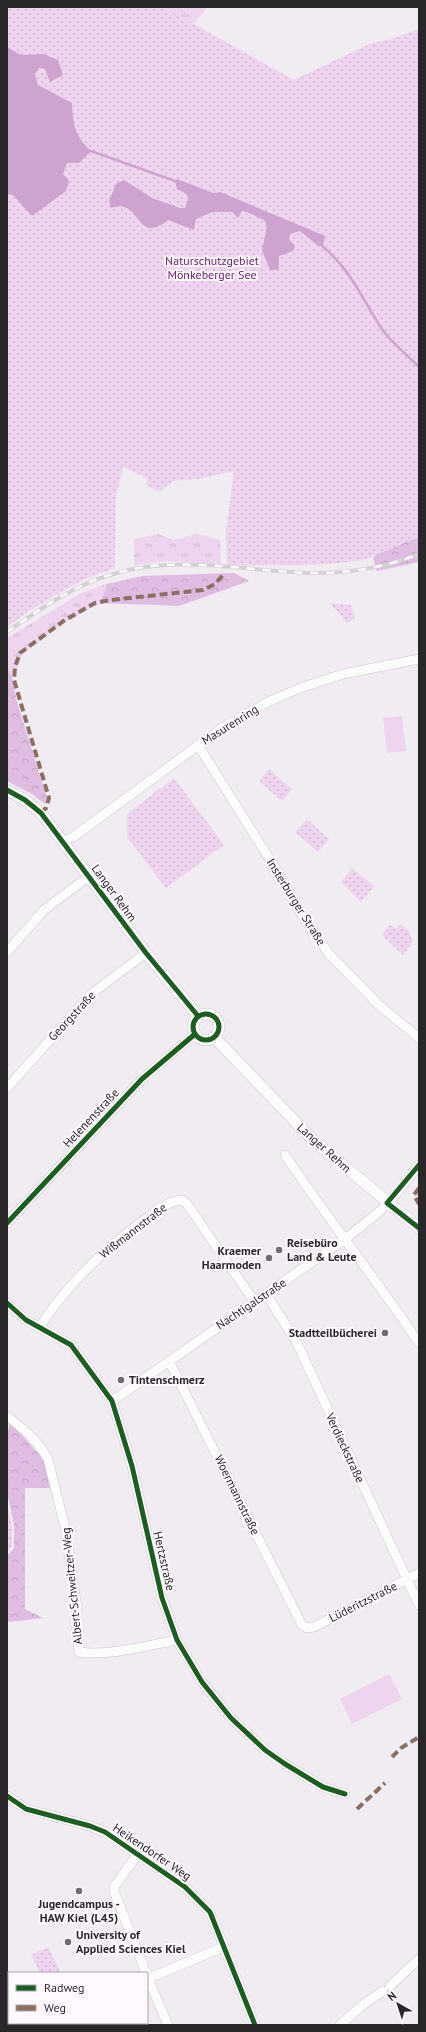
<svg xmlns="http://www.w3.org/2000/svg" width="426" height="2032" font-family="'PT Sans',sans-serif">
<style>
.grass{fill:url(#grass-tufts)}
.forest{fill:url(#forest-crowns)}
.park{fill:url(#park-dots)}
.pitch{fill:#efd4f0}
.water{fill:#cfa3d0}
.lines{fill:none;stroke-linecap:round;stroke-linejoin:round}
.stream{stroke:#cfa3d0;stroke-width:2.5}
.minor-casing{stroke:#cac7ca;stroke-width:10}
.tertiary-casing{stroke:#cac7ca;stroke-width:12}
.minor{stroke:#fdfcfd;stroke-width:9}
.tertiary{stroke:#fdfcfd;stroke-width:11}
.rail-casing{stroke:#d3d2d3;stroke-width:4}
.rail{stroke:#fff9ff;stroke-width:2.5;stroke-dasharray:8;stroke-linecap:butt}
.quiet{stroke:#8d6e63;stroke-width:4;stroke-dasharray:8 4;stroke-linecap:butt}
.cycleway-casing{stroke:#fff9ff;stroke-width:8}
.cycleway{stroke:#1b5e20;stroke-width:5}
.poi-dot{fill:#706c70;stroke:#fff9ff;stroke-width:1.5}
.labels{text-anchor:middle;stroke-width:4;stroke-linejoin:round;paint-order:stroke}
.park-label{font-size:12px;fill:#6a226e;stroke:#fff9ff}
.street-label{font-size:12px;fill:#2a272a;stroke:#fff9ff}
.poi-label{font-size:12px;font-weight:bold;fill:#2a272a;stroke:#fff9ff;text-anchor:start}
</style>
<defs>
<pattern id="grass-tufts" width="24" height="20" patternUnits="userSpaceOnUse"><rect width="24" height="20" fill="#efd4f0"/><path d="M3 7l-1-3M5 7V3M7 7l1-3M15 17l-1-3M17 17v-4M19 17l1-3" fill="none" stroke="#cdb6ce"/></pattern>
<pattern id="forest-crowns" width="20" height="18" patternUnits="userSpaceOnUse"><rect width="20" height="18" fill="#dfbce1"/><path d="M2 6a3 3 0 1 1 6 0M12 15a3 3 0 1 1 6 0" fill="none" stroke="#c0a2c1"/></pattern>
<pattern id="park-dots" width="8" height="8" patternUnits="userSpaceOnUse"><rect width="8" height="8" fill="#efd4f0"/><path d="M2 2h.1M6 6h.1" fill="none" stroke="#cdb6ce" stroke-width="1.8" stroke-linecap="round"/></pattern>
</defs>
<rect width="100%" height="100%" fill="#f1ecf1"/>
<g class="grass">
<path d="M163,7H207L194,24L168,12Z"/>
<path d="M158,534L174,540L197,534L220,540L221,564L167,561L134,565V539Z"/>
<path d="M107,584L101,603L65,622L23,654L18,662L17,673H9L7,667V638L81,593Z"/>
</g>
<g class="forest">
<path d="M419,537V562L377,571L373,558L377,554Z"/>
<path d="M234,573L249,581L179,606L101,603L107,584L142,576Z"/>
<path d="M7,667L9,673H11L17,702L47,798L45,804L32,794L7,781Z"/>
<path d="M10,1422L45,1461L50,1488H25V1609L43,1618L8,1622L7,1625V1556L14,1548V1525L7,1492V1437Z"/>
</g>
<g class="park">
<path d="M7,7H163L294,80L369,44L395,38L419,29V537L377,554C363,568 252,565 227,565L226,531L234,471L198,479L173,481L159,492L147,485V478L123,467L116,497L115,568L82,580L31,610L7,627Z"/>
<path d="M330,603L351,605L355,618L347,623Z"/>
<path d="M269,769L292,789L282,801L259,781Z"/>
<path d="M174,778L224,845L166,888L127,837V814Z"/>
<path d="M307,819L329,839L318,852L295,832Z"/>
<path d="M352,868L374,886L361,902L341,882Z"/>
<path d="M400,924L408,930L413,942L403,955L382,935L390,925L396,929Z"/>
<path d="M7,1504L12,1525V1546L7,1552Z"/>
<path d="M48,1947L61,1973H40L31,1955Z"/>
</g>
<g class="pitch">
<path d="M402,716L406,751L387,753L383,718Z"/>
<path d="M389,1674L402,1699L352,1724L340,1699Z"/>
</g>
<g class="water">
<path d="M7,47L21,55L44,54L58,60L63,75L50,82L45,69L39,68L35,74L38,85L72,103C73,125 75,136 91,151L79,163H67L63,174L69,181L66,191L32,216L13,195L7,194Z"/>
<path d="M177,179L213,193L220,192L325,236L323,247L317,245L300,231L290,234L289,239L295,246L293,251L279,256V270H270L262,250L267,226L264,220C256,217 250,212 242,211L238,218L232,212H212L196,219L194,230L168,220C138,243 142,209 120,206C118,206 113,207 111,208L109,201L116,184L124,180L152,198L180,208H185L188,200L187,194L177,189L175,181Z"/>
</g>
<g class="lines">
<g class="stream">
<path d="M91,151L175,181"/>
<path d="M323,247C351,269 364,303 384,332C394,344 408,356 419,367"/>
</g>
<g class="minor-casing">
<g id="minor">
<path d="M198,745L277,871L298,909L329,954L380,1006L419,1038"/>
<path d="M64,841L73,837L222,728L268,702L300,688L343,674L419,659"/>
<path d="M7,952L44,910L89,876"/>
<path d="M7,1088L91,994L146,953"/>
<path d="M285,1155C328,1219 376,1279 419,1343"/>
<path d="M7,1223L142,1079L195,1034"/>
<path d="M266,1294L296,1341L419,1605"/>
<path d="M7,1303L26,1320L71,1345L112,1401L132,1466L162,1598L177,1640L202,1682L231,1718L265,1750L285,1764L323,1787L345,1794"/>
<path d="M39,1328C66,1286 101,1252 140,1223C153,1213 166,1201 182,1200L187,1204L254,1301"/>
<path d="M169,1361L302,1625L307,1628L314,1627L419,1573"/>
<path d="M112,1401L345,1239L379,1212L397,1193L419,1165"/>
<path d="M8,1417C24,1429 38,1441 48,1459L65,1527L77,1608L75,1620L79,1652C112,1656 145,1646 177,1640"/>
<path d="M7,1796L26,1809L90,1826L105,1832L185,1887L210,1912L255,2025"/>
<path d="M138,1854L114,1887V1891L146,1973"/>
<path d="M147,1976L168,2025"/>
<path d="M147,1979L223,1947"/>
<path d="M390,1986L419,1959"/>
<path d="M340,2025L364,2004L383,1991"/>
</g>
</g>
<g class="tertiary-casing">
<g id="tertiary">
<path d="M7,790L25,800L41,813L146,953L198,1016"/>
<circle cx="206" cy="1027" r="13"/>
<path d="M214,1037L313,1140L419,1228"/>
</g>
</g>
<use href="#minor" class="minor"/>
<use href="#tertiary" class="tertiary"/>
<g class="rail-casing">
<path id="rail" d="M7,632C40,609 74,585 113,574C179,554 248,572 315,573C350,573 387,567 419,554"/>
</g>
<use href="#rail" class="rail"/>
<g class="quiet">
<path d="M41,813L46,808L49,798L14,680L15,667L20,653L65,620L95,603L111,600L203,590L215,584L223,575"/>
<path d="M419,1188L414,1195L419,1204"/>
<path d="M392,1757L401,1748L419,1737"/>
<path d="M357,1809L385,1783"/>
<path d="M122,2023L123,2025"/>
</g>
<g class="cycleway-casing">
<g id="cycleway">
<path d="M7,790L25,800L41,813L146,953L198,1016"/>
<circle cx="206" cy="1027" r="13"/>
<path d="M419,1165L387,1203L419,1228"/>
<path d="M7,1223L142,1079L195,1034"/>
<path d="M7,1303L26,1320L71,1345L112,1401L132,1466L162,1598L177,1640L202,1682L231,1718L265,1750L285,1764L323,1787L345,1794"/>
<path d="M7,1796L26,1809L90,1826L105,1832L185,1887L210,1912L255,2025"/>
</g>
</g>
<use href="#cycleway" class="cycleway"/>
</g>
<g class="poi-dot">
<circle cx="279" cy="1250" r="4"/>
<circle cx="269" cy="1258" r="4"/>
<circle cx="385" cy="1333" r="4"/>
<circle cx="121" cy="1380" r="4"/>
<circle cx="79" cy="1891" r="4"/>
<circle cx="68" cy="1942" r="4"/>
</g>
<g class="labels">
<g class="park-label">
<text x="212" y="265">Naturschutzgebiet<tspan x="212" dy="14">Mönkeberger See</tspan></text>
</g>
<g class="street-label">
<text transform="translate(230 725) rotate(-32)" y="4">Masurenring</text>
<text transform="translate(114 893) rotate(54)" y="4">Langer Rehm</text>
<text transform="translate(296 902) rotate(58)" y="4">Insterburger Straße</text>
<text transform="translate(72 1016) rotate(-47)" y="4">Georgstraße</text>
<text transform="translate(91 1118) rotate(-47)" y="4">Helenenstraße</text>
<text transform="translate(324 1148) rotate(42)" y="4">Langer Rehm</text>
<text transform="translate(133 1231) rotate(-38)" y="4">Wißmannstraße</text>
<text transform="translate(251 1304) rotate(-34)" y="4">Nachtigalstraße</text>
<text transform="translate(345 1448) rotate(65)" y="4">Verdieckstraße</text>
<text transform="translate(237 1495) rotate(64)" y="4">Woermannstraße</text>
<text transform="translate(164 1561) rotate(77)" y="4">Hertzstraße</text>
<text transform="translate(72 1586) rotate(-96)" y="4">Albert-Schweitzer-Weg</text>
<text transform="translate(363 1602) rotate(-27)" y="4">Lüderitzstraße</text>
<text transform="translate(152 1852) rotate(34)" y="4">Heikendorfer Weg</text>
</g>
<g class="poi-label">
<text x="287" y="1247">Reisebüro<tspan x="287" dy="14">Land &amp; Leute</tspan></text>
<text x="261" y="1255" text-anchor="end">Kraemer<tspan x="261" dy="14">Haarmoden</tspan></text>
<text x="377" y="1337" text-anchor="end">Stadtteilbücherei</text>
<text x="129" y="1384">Tintenschmerz</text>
<text x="79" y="1908" text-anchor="middle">Jugendcampus -<tspan x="79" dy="14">HAW Kiel (L45)</tspan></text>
<text x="76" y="1939">University of<tspan x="76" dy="14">Applied Sciences Kiel</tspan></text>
</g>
</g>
<rect width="426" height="2032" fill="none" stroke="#2a272a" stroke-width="16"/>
<rect x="8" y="1972" width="140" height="52" fill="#fff9ff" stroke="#aaa5aa"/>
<rect x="16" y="1985" width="20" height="6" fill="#1b5e20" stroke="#aaa5aa"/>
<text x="44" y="1992" font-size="12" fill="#2a272a">Radweg</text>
<rect x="16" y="2005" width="20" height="6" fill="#8d6e63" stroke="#aaa5aa"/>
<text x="44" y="2012" font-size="12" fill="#2a272a">Weg</text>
<g transform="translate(398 2004) rotate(321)" stroke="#fff9ff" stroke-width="3" paint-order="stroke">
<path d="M0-3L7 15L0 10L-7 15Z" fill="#2a272a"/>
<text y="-6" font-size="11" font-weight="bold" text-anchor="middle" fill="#2a272a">N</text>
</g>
</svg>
